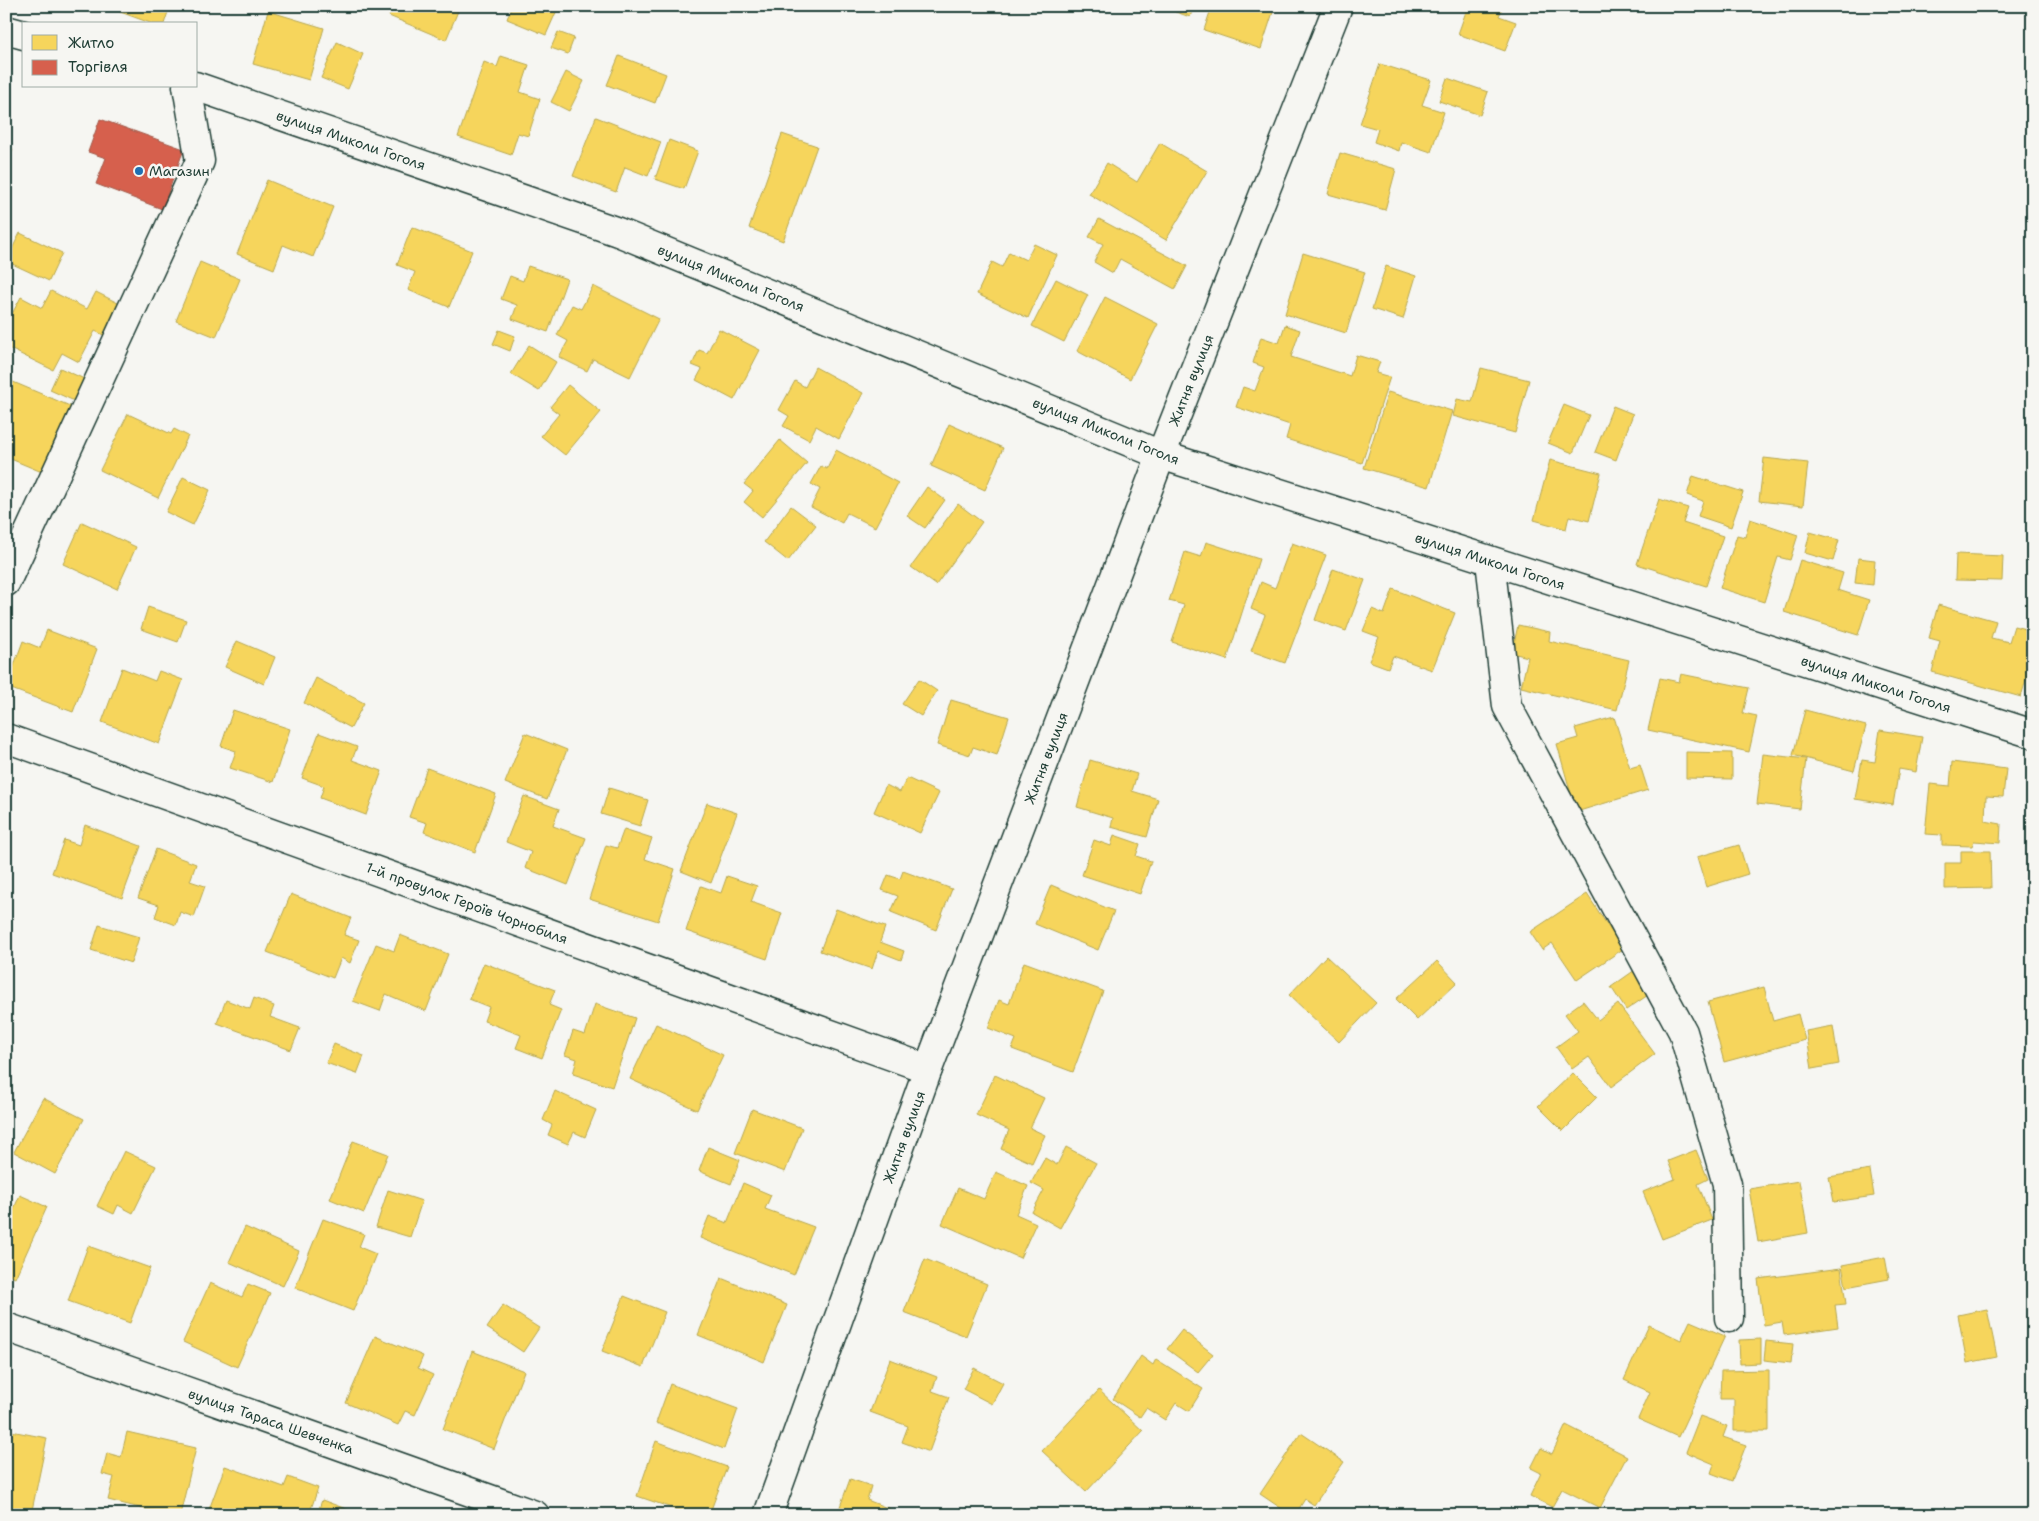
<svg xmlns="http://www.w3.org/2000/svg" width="2039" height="1521" font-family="'Shantell Sans',sans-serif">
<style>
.homes{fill:#f6d55c;stroke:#b6a750}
.shops{fill:#d6604d;stroke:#9f5646}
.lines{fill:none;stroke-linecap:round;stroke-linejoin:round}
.street-casing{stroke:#1f3d34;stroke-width:31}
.street{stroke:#f6f6f2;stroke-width:28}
.poi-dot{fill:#1f6fb2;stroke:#f6f6f2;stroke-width:2}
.labels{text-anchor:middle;stroke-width:5;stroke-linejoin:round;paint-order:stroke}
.street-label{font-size:14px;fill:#1f3d34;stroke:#f6f6f2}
.poi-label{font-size:14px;fill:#1f3d34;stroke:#f6f6f2;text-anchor:start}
</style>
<rect width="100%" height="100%" fill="#f6f6f2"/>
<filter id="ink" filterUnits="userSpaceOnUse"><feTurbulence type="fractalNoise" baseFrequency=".02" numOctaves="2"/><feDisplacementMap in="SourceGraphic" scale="10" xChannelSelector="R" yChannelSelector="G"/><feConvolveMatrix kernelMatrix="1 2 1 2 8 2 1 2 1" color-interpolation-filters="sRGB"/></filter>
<g filter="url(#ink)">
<g class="homes">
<path d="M104,6H170L164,24H153Z"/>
<path d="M393,6H447L458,11L446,40L389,16Z"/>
<path d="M512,6H548L557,10L546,35L507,19Z"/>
<path d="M1159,6H1194L1190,17Z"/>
<path d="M1212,6H1275L1261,49L1204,30Z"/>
<path d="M1468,6H1503L1499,16L1516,22L1505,51L1458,34Z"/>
<path d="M268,11L324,28L309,80L253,64Z"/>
<path d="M558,32L574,38L568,54L551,48Z"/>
<path d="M337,42L363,54L348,89L321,78Z"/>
<path d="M501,56L529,65L520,92L540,99L528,136L518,133L511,155L458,137L484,62L497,67Z"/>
<path d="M619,56L666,74L655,103L607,85Z"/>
<path d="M1380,64L1431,80L1422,105L1444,112L1431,152L1401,142L1399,151L1374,142L1378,129L1360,124Z"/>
<path d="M566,72L584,81L569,111L551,102Z"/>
<path d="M1447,78L1488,92L1480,115L1439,101Z"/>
<path d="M596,117L661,142L648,176L625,167L616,192L573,176Z"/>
<path d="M782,134L817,146L783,241L749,228Z"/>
<path d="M669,140L698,151L684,189L655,179Z"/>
<path d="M1160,143L1207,171L1166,240L1089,194L1107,163L1137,182Z"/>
<path d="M6,146L13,149L6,163Z"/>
<path d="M1340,153L1396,169L1385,210L1328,194Z"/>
<path d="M267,180L333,207L313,257L283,245L274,269L237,254Z"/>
<path d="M1099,219L1187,266L1175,289L1120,259L1113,273L1094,262L1103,244L1089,237Z"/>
<path d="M412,227L472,251L449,307L408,290L415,272L397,265Z"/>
<path d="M20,233L62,253L49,281L6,261Z"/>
<path d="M1034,244L1057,255L1028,318L977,294L992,262L1002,267L1009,252L1026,260Z"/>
<path d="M1303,253L1365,272L1346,333L1285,314Z"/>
<path d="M200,262L240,279L216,337L176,321Z"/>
<path d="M528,266L567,279L548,332L512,319L517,305L501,299L510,276L523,281Z"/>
<path d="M1386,266L1416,276L1403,319L1372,309Z"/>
<path d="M1056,279L1088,295L1064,342L1032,326Z"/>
<path d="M593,286L659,319L630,377L593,359L587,371L559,357L568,341L557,335L572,305L581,309Z"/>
<path d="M51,291L87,309L96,292L128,308L112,339L95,331L79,362L62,353L53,370L6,347V325L21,297L42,308Z"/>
<path d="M1105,297L1158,324L1130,379L1077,351Z"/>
<path d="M1285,325L1300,330L1291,357L1350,376L1356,355L1380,362L1376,373L1390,377L1362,463L1286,439L1290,425L1236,407L1243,387L1255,391L1264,367L1253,363L1261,337L1279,343Z"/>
<path d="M719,329L760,350L734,400L696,380L702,369L692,365L699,350L707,353Z"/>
<path d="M499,330L515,336L510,351L493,344Z"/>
<path d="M529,345L556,362L539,391L511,374Z"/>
<path d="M815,367L863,393L839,439L816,426L809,440L783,426L789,416L779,410L795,381L805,387Z"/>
<path d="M60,368L91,382L81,404L50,390Z"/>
<path d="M1481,368L1529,380L1515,433L1453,416L1457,399L1472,402Z"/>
<path d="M6,379L77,409L49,475L6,457L10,444L6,443Z"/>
<path d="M568,385L601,412L565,455L541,436L559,414L550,407Z"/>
<path d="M1388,392L1452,411L1429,487L1364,468Z"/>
<path d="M1564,405L1589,415L1573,453L1548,443Z"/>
<path d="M1613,406L1633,414L1616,460L1595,452Z"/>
<path d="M128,414L171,434L174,429L188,436L158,498L100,470Z"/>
<path d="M949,424L1003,448L985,490L931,466Z"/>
<path d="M780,440L807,463L762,517L744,502L753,491L744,484Z"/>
<path d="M836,450L898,483L875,527L847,513L842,523L811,507L820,489L811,484L821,466L827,469Z"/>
<path d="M1764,458L1808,463L1803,506L1759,501Z"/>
<path d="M1550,460L1601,473L1589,521L1569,516L1566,529L1534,520Z"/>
<path d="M1693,476L1743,492L1731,527L1698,516L1703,501L1687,495Z"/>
<path d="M183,477L210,490L193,525L166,512Z"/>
<path d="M927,487L945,500L925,528L907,516Z"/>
<path d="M1659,499L1688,508L1683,523L1723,536L1706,586L1637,564Z"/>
<path d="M958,504L982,522L936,585L911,567Z"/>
<path d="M791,506L816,525L788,561L764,542Z"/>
<path d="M1750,519L1798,535L1790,560L1778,557L1764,602L1720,588L1737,535L1745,537Z"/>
<path d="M82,522L136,547L117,589L63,564Z"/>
<path d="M1810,532L1839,540L1833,561L1805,553Z"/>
<path d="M1206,542L1259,559L1227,660L1172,642L1184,605L1169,601L1185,552L1201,557Z"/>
<path d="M1292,543L1326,555L1285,663L1251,651L1265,615L1251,609L1261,582L1275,588Z"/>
<path d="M1956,554L2003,556L2002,581L1955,580Z"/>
<path d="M1858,558L1875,560L1873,585L1855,583Z"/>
<path d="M1800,560L1843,573L1838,590L1869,600L1858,635L1784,612Z"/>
<path d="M1333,569L1365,580L1346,631L1315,620Z"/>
<path d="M1393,589L1455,613L1432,670L1393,656L1388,668L1369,661L1379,637L1363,631L1372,609L1384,614Z"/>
<path d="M1938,605L1996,621L1991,638L2009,642L2014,626L2033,631V655L2021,697L1932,672L1940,641L1929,638Z"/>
<path d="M148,607L186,620L178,642L141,629Z"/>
<path d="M1518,625L1550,632L1549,641L1629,660L1617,710L1521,687L1528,657L1512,653Z"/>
<path d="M47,630L97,649L73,712L6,687L23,641L40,648Z"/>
<path d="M237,641L275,657L264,684L225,667Z"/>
<path d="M122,668L155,681L159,671L183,680L159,744L102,722Z"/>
<path d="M1681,674L1749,688L1743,713L1757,716L1749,752L1648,730L1660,678L1679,682Z"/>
<path d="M316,678L364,703L351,728L304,703Z"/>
<path d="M919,679L937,691L921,716L902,704Z"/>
<path d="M951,700L1009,717L997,755L973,747L970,755L937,745Z"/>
<path d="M233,710L290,729L273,782L230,768L236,751L221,746Z"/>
<path d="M1805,710L1866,726L1854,771L1793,755Z"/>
<path d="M1614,717L1630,768L1640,765L1648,790L1576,812L1557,744L1578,738L1575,728Z"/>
<path d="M1880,730L1922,737L1916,772L1899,769L1893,805L1855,799L1862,760L1875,762Z"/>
<path d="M319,733L357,747L352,760L382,771L366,815L320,798L324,786L302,778Z"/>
<path d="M525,733L567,750L547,799L505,783Z"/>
<path d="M1686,752L1732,753V779L1686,778Z"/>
<path d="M1763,754L1806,759L1800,809L1757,804Z"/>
<path d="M1090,760L1137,774L1132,791L1158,799L1147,837L1111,827L1113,818L1077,807Z"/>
<path d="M1952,762L2006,769L2003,797L1986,796L1985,821L2001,824L2000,843L1974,841L1972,846L1942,845V835L1925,834L1930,784L1950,786Z"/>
<path d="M427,768L496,794L475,852L424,832L427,823L409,817Z"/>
<path d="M907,778L939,793L920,833L874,812L886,785L900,792Z"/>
<path d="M609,788L648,800L640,826L601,814Z"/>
<path d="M524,796L559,809L553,826L586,838L568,885L525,868L531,852L506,842Z"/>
<path d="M707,803L737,813L711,883L681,871Z"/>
<path d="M85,825L141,846L122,898L52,873L64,840L79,845Z"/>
<path d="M624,829L652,838L645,859L675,869L658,921L589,899L606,845L617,848Z"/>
<path d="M1114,835L1140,844L1136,856L1151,861L1140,894L1082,875L1094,840L1111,846Z"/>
<path d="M1739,845L1748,874L1706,887L1697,857Z"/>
<path d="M156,849L196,864L190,881L205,886L194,917L180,912L176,925L155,917L159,905L138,898Z"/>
<path d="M1961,851H1990L1991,888L1945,889V863H1961Z"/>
<path d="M903,871L952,889L936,930L891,912L898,896L882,890L888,875L900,879Z"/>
<path d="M727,876L757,886L751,902L782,913L767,959L686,931L701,886L721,893Z"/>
<path d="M1051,885L1114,911L1098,950L1035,924Z"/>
<path d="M291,894L351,918L344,935L359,940L350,963L341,958L333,978L267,952Z"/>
<path d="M1587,894L1623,949L1577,980L1552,943L1542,950L1530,932Z"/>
<path d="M2029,895H2033V921H2027Z"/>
<path d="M836,909L885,927L880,942L904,951L901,960L878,951L872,969L820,951Z"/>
<path d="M99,925L139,937L131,963L91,950Z"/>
<path d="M400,935L448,954L426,1011L386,994L380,1011L353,1001L376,944L394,951Z"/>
<path d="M1326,956L1376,1003L1339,1042L1289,995Z"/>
<path d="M1437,961L1457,982L1417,1020L1396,999Z"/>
<path d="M1024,962L1103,991L1073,1072L1012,1049L1016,1039L988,1028L999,1000L1009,1004Z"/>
<path d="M484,963L555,990L549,1005L561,1010L542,1058L516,1048L521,1035L484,1021L489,1007L469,999Z"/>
<path d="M1635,970L1651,993L1626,1010L1611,987Z"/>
<path d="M1764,987L1773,1021L1798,1014L1805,1040L1724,1062L1708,1002Z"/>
<path d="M254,998L274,1006L270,1017L300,1028L291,1050L217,1023L226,1000L250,1009Z"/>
<path d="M1583,1001L1598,1020L1618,1004L1655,1054L1611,1087L1589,1057L1572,1069L1556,1047L1578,1031L1565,1014Z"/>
<path d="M595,1004L635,1018L612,1087L573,1074L577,1059L565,1055L573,1031L585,1035Z"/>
<path d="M656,1024L723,1055L697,1110L630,1079Z"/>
<path d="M1833,1026L1839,1064L1812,1069L1806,1031Z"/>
<path d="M334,1044L364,1056L357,1074L326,1063Z"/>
<path d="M1573,1073L1597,1097L1563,1131L1538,1106Z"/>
<path d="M995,1075L1044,1098L1030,1128L1045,1135L1032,1163L1001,1149L1009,1130L976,1115Z"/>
<path d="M555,1091L596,1110L585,1137L574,1132L568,1144L548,1135L552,1125L543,1120Z"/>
<path d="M43,1098L84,1119L55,1174L14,1152Z"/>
<path d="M752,1109L802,1128L785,1172L735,1153Z"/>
<path d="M353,1141L388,1154L364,1213L330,1199Z"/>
<path d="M708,1147L740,1160L731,1184L699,1171Z"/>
<path d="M1066,1147L1096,1163L1060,1228L1032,1212L1044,1190L1031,1183L1045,1158L1057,1165Z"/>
<path d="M1696,1150L1708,1179L1698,1184L1712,1220L1662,1239L1643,1192L1675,1179L1668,1161Z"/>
<path d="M124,1151L156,1166L133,1213L118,1205L114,1214L97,1206Z"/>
<path d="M1870,1170L1874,1196L1834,1202L1829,1177Z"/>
<path d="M996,1172L1028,1186L1016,1214L1036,1223L1020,1258L942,1224L958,1188L984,1199Z"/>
<path d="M1799,1181L1808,1233L1758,1242L1749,1189Z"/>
<path d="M743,1183L771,1195L765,1209L814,1227L794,1275L700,1238L709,1216L727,1223Z"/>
<path d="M388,1190L422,1201L410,1237L376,1227Z"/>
<path d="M20,1195L47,1207L15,1278L6,1274V1211L12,1213Z"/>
<path d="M323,1219L364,1234L359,1247L376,1254L353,1311L295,1288Z"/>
<path d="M245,1227L299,1251L283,1286L229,1262Z"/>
<path d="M88,1246L150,1268L130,1323L68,1301Z"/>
<path d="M1885,1257L1889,1279L1846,1287L1842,1265Z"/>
<path d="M925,1259L987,1284L966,1336L904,1312Z"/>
<path d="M1841,1268L1846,1304L1835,1305L1838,1327L1784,1335L1782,1322L1764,1325L1758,1279Z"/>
<path d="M721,1278L787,1305L764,1362L698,1335Z"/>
<path d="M210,1283L242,1297L248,1284L270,1293L237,1367L183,1342Z"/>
<path d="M624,1296L665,1312L643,1367L602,1351Z"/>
<path d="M503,1305L539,1328L523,1352L487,1328Z"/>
<path d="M1987,1309L1997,1357L1967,1363L1958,1315Z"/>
<path d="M1690,1321L1725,1336L1678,1437L1638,1419L1650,1392L1624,1380L1649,1325L1681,1340Z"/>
<path d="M1182,1330L1213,1354L1198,1372L1167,1349Z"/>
<path d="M375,1336L423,1356L418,1368L433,1375L415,1415L405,1411L398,1425L346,1403Z"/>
<path d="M1761,1339V1363L1740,1364L1739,1340Z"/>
<path d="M1766,1341L1793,1344L1791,1363L1764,1360Z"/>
<path d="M472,1351L524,1371L494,1449L443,1429Z"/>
<path d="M1141,1356L1153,1365L1156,1359L1203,1389L1189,1411L1176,1403L1165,1420L1146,1408L1140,1417L1113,1399Z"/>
<path d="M890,1359L937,1377L932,1391L949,1397L929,1452L902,1442L908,1426L870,1412Z"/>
<path d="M974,1368L1003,1383L992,1404L963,1389Z"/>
<path d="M1769,1370V1431H1734V1399H1720L1721,1371Z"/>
<path d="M670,1384L738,1409L724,1449L656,1423Z"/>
<path d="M1099,1390L1143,1431L1086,1492L1042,1451Z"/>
<path d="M1700,1416L1727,1426L1723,1437L1746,1445L1732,1481L1711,1473L1714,1464L1686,1452Z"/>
<path d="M1566,1425L1627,1456L1600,1508L1562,1489L1552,1507L1530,1496L1541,1473L1531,1468L1541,1448L1552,1454Z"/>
<path d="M6,1430L47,1438L31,1515H6Z"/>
<path d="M127,1432L196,1448L180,1515H169L108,1500L114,1477L102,1474L107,1453L121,1457Z"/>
<path d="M1301,1433L1344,1462L1314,1505L1305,1499L1295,1515H1291L1260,1494Z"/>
<path d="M656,1441L727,1467L709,1515H692L637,1496Z"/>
<path d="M225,1466L284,1487L288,1477L318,1488L309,1515H207Z"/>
<path d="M850,1479L871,1486L867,1500L890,1509L888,1515H837Z"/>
<path d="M322,1500L362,1515H317Z"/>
</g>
<path class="shops" d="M100,119L184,149L162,209L96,184L106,158L88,152Z"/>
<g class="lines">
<g class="street-casing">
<g id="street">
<path d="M6,30L24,35"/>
<path d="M195,86L618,232L1161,455L2033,734"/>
<path d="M1490,561L1507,706L1683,1032L1727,1184L1729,1318"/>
<path d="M6,582L200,161L187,86"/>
<path d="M6,738L928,1069"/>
<path d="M6,1327L535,1515"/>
<path d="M768,1515L928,1069L1161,455L1338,6"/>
</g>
</g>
<use href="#street" class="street"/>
</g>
</g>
<circle class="poi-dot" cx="139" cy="171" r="5"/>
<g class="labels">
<g class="street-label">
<text transform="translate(351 140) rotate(19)" y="5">вулиця Миколи Гоголя</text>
<text transform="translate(731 278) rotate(22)" y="5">вулиця Миколи Гоголя</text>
<text transform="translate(1191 380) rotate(-68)" y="5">Житня вулиця</text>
<text transform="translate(1106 431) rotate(22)" y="5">вулиця Миколи Гоголя</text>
<text transform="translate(1490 561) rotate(18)" y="5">вулиця Миколи Гоголя</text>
<text transform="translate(1876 684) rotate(18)" y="5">вулиця Миколи Гоголя</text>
<text transform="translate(1046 758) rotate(-69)" y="5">Житня вулиця</text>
<text transform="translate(467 903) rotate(20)" y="5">1-й провулок Героїв Чорнобиля</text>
<text transform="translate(904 1137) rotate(-70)" y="5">Житня вулиця</text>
<text transform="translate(271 1421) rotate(19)" y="5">вулиця Тараса Шевченка</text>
</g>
<g class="poi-label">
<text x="149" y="176">Магазин</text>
</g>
</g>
<rect width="2039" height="1521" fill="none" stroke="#f6f6f2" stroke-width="25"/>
<rect x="12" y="12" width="2014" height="1496" fill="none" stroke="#1f3d34" stroke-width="2" filter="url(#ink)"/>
<rect x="22" y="22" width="175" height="65" fill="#f6f6f2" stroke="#a0aca6"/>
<rect x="32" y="35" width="25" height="15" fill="#f6d55c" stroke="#a0aca6"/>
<text x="68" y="48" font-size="15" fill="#1f3d34">Житло</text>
<rect x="32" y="60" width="25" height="15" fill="#d6604d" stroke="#a0aca6"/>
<text x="68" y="72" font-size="15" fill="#1f3d34">Торгівля</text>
</svg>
